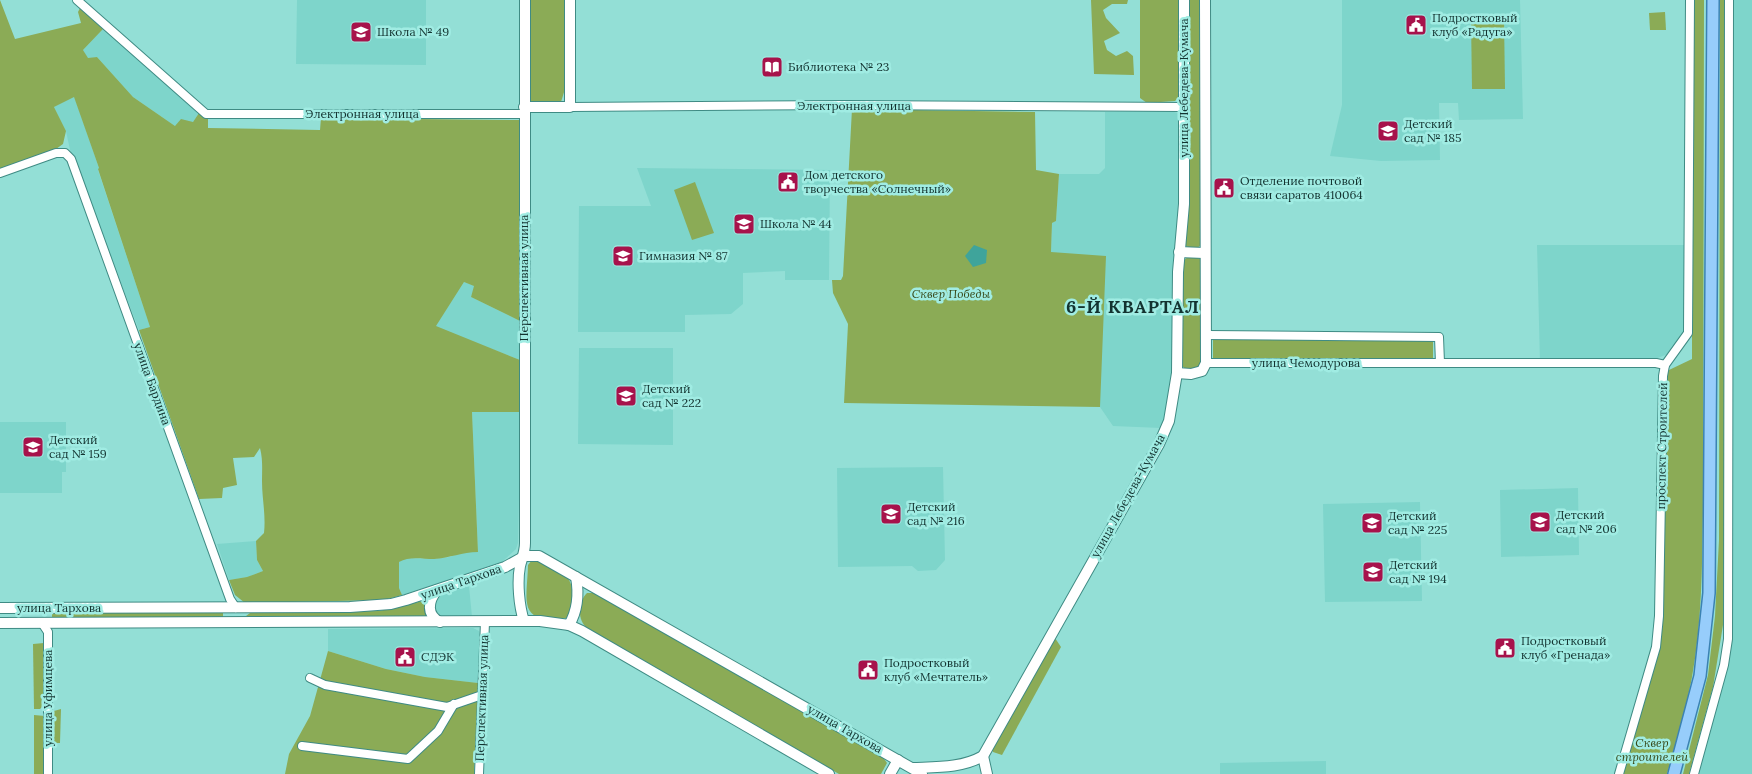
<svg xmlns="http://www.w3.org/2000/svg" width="1752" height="774" font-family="Lora,serif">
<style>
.built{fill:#7ed5cb}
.green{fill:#8bab56}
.water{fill:#3fa49b}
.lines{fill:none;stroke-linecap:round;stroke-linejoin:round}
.street-casing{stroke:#3f8b84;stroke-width:10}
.secondary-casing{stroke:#3f8b84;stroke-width:12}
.primary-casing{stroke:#3b82b2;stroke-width:14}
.street{stroke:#fff;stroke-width:8}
.secondary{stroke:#fff;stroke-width:10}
.primary{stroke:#97cdfb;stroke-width:11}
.labels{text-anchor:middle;stroke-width:5;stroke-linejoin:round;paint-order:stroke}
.poi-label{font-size:12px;fill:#133330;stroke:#a0ece3;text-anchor:start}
.street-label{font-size:12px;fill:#133330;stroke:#a0ece3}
.park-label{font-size:12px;font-style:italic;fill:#374818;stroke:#a0ece3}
.district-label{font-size:18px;font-weight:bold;letter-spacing:1px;fill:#133330;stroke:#a0ece3}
</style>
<rect width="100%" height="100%" fill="#93dfd6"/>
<g class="built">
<path d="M297,0H426V65L296,64Z"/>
<path d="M1342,0H1520L1523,119L1459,120L1458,103H1439L1440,160L1381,161L1330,156L1342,105Z"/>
<path d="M1734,0H1752V774H1696L1732,640Z"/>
<path d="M103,29L199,113L193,122L175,126L133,97L97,57L88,59L83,50Z"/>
<path d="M74,96L99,168L98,170L150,327L139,330L70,150L66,131L54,107Z"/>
<path d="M1105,112H1174L1178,113L1179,118L1180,199L1172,390L1168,412L1161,428L1113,426L1100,407V372L1051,252L1052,223L1056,221L1059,174H1099L1105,168Z"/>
<path d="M637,168L830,170L829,280H785V271L743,273V304L731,314L685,315V332H578L579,206H651Z"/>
<path d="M1537,245H1685L1684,330L1679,341L1672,346L1668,354L1652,360L1540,362Z"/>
<path d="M464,282L475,286L471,297L520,321V360L435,327Z"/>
<path d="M579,348H673V445L578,444Z"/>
<path d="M472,412H521L518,543L516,549L502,562L402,595L399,588V562L405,558L435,559L450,557L462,552H478Z"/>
<path d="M0,422H66V472H62V493H0Z"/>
<path d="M943,467L945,560L936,570L918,571L912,566L838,567L837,468Z"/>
<path d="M1578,488L1579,555L1501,557L1500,490Z"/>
<path d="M1420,502L1422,601L1325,602L1323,504Z"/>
<path d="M256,541L257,560L263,571L248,577L229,580L217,544Z"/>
<path d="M469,586L472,617L438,618L436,616L433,600L435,597Z"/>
<path d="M473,628L479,631L480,635L478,683L425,677L386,669L328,651V629Z"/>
<path d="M1326,761V774H1220V763Z"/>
</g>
<g class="green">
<path d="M0,0L15,39L81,23L78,12L80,8L103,29L83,50L88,58L97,57L133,97L175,126L181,119L193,122L199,113L208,118V128L320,130L321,118L520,120L522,125L520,321L471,297L474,286L464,282L436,326L520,360L521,412H472L478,552C462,552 450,558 434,559C422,559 409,556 399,562V588L402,595L384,600L245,603L235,595L229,580L247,577L263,571L257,560L256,541L264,533C266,515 262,499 262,481C262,469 263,460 260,448L254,457L233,458L237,485L223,488L222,498L199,499L139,330L150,327L98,169L99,168L74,97L54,107L66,131L63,144L56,149L0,169Z"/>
<path d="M528,0H566L565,89L561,102L534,105L529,101Z"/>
<path d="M1091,0H1128L1127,4H1112L1103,10L1106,18L1120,33L1104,41L1107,50L1116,56L1127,51L1133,56L1134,75L1094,74Z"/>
<path d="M1140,0H1181L1180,96L1175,101L1147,103L1140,98Z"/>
<path d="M1189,0H1202L1201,245L1196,249L1185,246Z"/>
<path d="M1692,0H1704L1703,513C1702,567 1702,623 1692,677C1686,710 1676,742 1667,774H1623L1659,647L1663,616L1666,378L1669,370L1692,359Z"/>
<path d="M1720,0H1725V474L1723,625L1713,687L1689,774H1683L1708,675L1715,616L1719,540Z"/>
<path d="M1665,12L1666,30H1650L1649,13Z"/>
<path d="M1504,18L1505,89H1472L1471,19Z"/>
<path d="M852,109L1035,112L1036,170L1059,174L1056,221L1052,223L1051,252L1106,256L1100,407L844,403L848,324L833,293L832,280H841L843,276Z"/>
<path d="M695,182L714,233L692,240L674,190Z"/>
<path d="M1189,256L1201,259V367L1187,370L1182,366L1183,261Z"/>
<rect x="1213" y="339" width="220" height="20"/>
<path d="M532,560H536C558,571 575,572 572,600C572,607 572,613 566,618C517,624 527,602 528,565Z"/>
<path d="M587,593H594L880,753L887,763L881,774H839L587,628C577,620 578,602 587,593Z"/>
<path d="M423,601L427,605V618L246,616L250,613L379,611Z"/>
<path d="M52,612H223V619L52,618Z"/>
<path d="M1055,638L1061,647L1002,755L993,752L992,749Z"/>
<path d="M44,643L45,704L40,709H34L33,644Z"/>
<path d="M328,651L386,669L425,677L478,683L474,774H285L289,754L310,716Z"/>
<path d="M61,709L60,743H54L52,741V714L54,711Z"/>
<path d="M34,715L45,716V774H34Z"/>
</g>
<path class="water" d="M974,245L987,250L986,263L973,267L965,256Z"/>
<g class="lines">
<g class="street-casing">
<g id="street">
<path d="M77,0L206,114H524"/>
<path d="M570,107L846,105L1184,107"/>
<path d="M0,173L56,153H65L71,159L230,599L236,608"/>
<path d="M1207,335L1439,337L1440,363"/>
<path d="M1206,363H1656L1665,365"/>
<path d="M42,623L48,632V774"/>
<path d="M310,678L325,685L447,707L482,695"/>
<path d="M302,746L408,759L438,731L454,704"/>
<path d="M479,774L485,622"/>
<path d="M1619,774L1656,647L1659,616L1663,376L1665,365L1688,333L1690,0"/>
<path d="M1694,774L1724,665L1728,639L1729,0"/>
</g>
</g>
<g class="secondary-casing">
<g id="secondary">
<path d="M524,107H570V0"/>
<path d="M1179,252L1204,253"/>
<path d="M1177,373L1191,374L1202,371L1206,363L1205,0"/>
<path d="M437,590C428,601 426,615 440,622"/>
<path d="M0,608L350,607L391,604L406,600L505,567L525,556H539L922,774"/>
<path d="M524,621C519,606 517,582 520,566C522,558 525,552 525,543V0"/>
<path d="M0,623L540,621L569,625L582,631L829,774"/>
<path d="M569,625C578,610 579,594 576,577"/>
<path d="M983,756L987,774"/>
<path d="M913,768C937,767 962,768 983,756L1159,444L1169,421L1177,373L1178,272L1184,204V0"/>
<path d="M890,774L898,760"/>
</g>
</g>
<g class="primary-casing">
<path id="primary" d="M1674,774L1700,676L1709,593L1713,0"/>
</g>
<use href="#street" class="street"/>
<use href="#secondary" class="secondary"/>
<use href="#primary" class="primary"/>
</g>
<defs>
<g id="civic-square" transform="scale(1.125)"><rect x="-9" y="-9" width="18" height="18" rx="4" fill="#a7124b" stroke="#a0ece3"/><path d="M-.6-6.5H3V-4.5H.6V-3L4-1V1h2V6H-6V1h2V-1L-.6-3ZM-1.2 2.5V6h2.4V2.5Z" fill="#fff"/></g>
<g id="school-square" transform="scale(1.125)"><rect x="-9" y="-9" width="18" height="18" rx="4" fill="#a7124b" stroke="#a0ece3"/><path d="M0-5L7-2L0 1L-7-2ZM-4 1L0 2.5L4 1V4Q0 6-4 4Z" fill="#fff"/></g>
<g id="library-square" transform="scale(1.125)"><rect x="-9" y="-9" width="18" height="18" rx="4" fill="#a7124b" stroke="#a0ece3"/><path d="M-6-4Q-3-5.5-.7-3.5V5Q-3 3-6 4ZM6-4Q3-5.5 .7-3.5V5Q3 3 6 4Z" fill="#fff"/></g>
</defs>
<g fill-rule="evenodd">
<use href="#civic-square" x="1416" y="25"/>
<use href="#school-square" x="361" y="32"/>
<use href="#library-square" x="772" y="67"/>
<use href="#school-square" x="1388" y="131"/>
<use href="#civic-square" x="788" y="182"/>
<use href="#civic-square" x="1224" y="188"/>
<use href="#school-square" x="744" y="224"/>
<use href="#school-square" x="623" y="256"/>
<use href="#school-square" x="626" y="396"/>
<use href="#school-square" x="33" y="447"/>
<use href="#school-square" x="891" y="514"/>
<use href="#school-square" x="1540" y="522"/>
<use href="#school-square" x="1372" y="523"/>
<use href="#school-square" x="1373" y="572"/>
<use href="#civic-square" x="1505" y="648"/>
<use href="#civic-square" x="405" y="657"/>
<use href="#civic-square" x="868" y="670"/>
</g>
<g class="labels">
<g class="poi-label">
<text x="1432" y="22">Подростковый<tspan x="1432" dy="14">клуб «Радуга»</tspan></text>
<text x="377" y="36">Школа № 49</text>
<text x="788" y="71">Библиотека № 23</text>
<text x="1404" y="128">Детский<tspan x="1404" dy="14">сад № 185</tspan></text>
<text x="804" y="179">Дом детского<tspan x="804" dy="14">творчества «Солнечный»</tspan></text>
<text x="1240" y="185">Отделение почтовой<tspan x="1240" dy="14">связи саратов 410064</tspan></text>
<text x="760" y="228">Школа № 44</text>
<text x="639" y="260">Гимназия № 87</text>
<text x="642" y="393">Детский<tspan x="642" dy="14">сад № 222</tspan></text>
<text x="49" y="444">Детский<tspan x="49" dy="14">сад № 159</tspan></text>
<text x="907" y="511">Детский<tspan x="907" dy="14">сад № 216</tspan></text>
<text x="1556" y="519">Детский<tspan x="1556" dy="14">сад № 206</tspan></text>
<text x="1388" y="520">Детский<tspan x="1388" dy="14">сад № 225</tspan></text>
<text x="1389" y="569">Детский<tspan x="1389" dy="14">сад № 194</tspan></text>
<text x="1521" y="645">Подростковый<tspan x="1521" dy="14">клуб «Гренада»</tspan></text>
<text x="421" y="661">СДЭК</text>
<text x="884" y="667">Подростковый<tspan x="884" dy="14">клуб «Мечтатель»</tspan></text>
</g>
<g class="street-label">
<text transform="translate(1184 88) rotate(-90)" y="4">улица Лебедева-Кумача</text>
<text x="854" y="110">Электронная улица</text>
<text x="362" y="118">Электронная улица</text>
<text transform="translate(524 278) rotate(-90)" y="4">Перспективная улица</text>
<text x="1306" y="367">улица Чемодурова</text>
<text transform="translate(152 384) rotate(70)" y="4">улица Бардина</text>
<text transform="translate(1662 446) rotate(-89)" y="4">проспект Строителей</text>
<text transform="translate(1128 496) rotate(-61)" y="4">улица Лебедева-Кумача</text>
<text transform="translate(461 582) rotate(-19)" y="4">улица Тархова</text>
<text x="59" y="612">улица Тархова</text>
<text transform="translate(48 698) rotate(-90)" y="4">улица Уфимцева</text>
<text transform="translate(482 698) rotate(-88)" y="4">Перспективная улица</text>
<text transform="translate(845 729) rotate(30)" y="4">улица Тархова</text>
</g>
<g class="park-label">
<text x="951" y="298">Сквер Победы</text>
<text x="1652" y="747">Cквер<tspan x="1652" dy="14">cтроителей</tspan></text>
</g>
<g class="district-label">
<text x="1133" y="313">6-Й КВАРТАЛ</text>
</g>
</g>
</svg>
